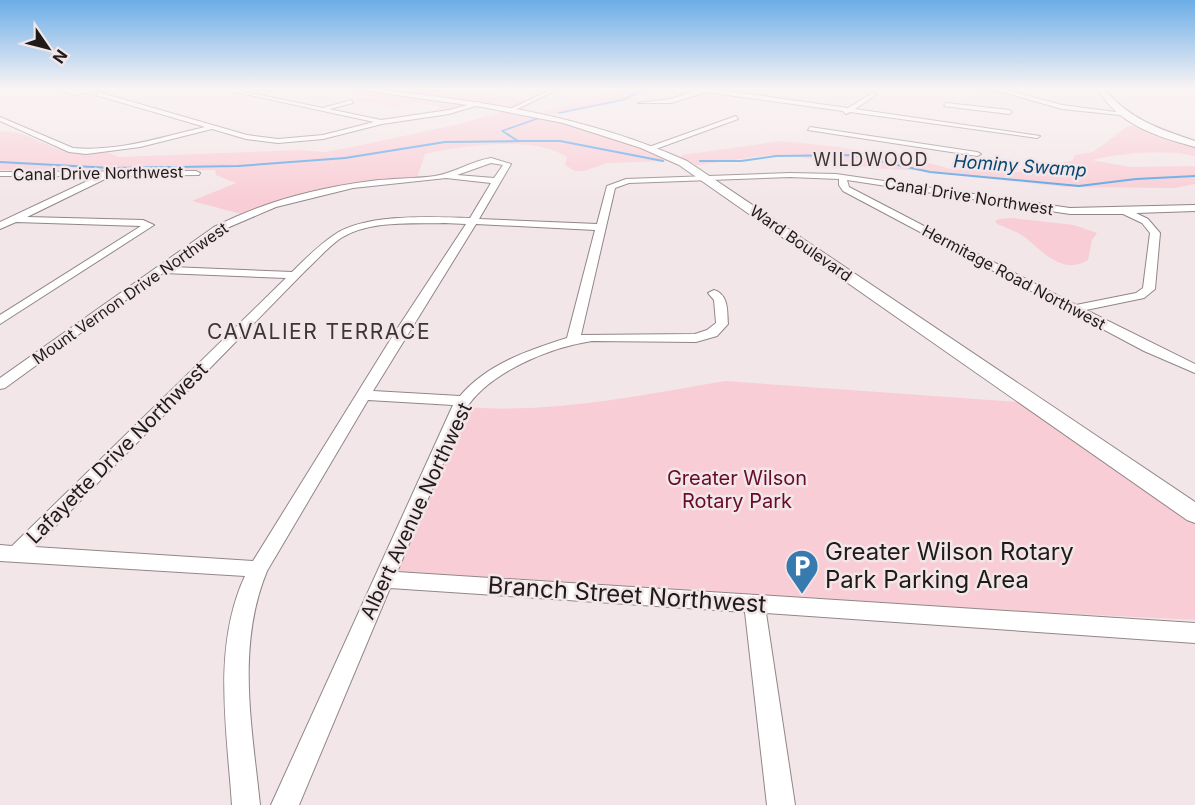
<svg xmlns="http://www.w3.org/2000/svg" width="1195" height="805" font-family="Inter,sans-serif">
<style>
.green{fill:#f9cdd5}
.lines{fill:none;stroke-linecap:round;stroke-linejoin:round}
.stream-far1{stroke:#4fa2e5;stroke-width:1.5}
.stream{stroke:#4fa2e5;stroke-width:2}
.minor-casing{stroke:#918688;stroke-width:2}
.major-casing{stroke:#918688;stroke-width:2}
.minor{fill:#fff;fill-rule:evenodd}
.major{fill:#fff;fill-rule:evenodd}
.labels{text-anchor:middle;stroke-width:5;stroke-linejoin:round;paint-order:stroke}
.far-street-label{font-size:16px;fill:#1f1b1b;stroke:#f3e6e8}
.far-neighbourhood-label{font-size:18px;letter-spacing:1.5px;fill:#3d3435;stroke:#f3e6e8}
.far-water-label{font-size:18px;font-style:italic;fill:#054772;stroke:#f3e6e8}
.street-label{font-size:20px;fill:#1f1b1b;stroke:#f3e6e8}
.park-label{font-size:20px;fill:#680b2d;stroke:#f3e6e8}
.neighbourhood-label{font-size:21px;letter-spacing:1.5px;fill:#3d3435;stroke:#f3e6e8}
.near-poi-label{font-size:24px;fill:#1f1b1b;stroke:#f3e6e8;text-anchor:start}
.near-street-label{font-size:24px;fill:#1f1b1b;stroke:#f3e6e8}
</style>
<rect width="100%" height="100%" fill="#f3e6e8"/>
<g class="green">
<path d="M377,89H437L449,95L496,94L498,99L529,100L521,106H510Z"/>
<path d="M630,89H653C640,102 572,110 551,114L542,112Z"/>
<path d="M352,90L359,91L471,105L449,110L439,109V106L407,103L395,108L361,101L358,100L375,97L346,92Z"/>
<path d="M508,110C563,121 619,137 670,161L607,163L584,171H575L565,165L567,157C534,135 461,146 425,154L417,178L372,182L245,215L192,201L236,183L216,175L215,170H0V132C29,128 53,156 82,152L81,154L107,152L119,157L300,150L324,152L347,148L460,124Z"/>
<path d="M1135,125L1195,145V156C1162,149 1124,153 1092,160L1130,167L1195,166V184L1175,188L1066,187L910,170L871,168L792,156L769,155L697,165L681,157L682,155L782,141L838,147L910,162L929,163L951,169L1045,173L1066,167L1063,162L1072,161L1075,155L1093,152L1128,126Z"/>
<path d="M1012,218L1074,225L1097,233L1092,240L1088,260C1064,275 1045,254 1027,239C1019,232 1007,228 997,224L995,221L999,219Z"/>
<path d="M725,381L1019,402L1195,523V620L383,579L468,407C552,414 642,395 725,381Z"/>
</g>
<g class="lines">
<g class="stream-far1">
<path d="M559,113L622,100L644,89"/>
<path d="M509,135L502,131L539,118"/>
</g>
<g class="stream">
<path d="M507,134L518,141"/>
<path d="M700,161H741L776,156L852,155L930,172L1079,186L1136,179L1195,176"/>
<path d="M0,162L111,168L238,166L345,158L445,142L522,141H560L663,161"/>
</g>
<g class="minor-casing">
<g id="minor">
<path d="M56,89L75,91L100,89L75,95Z"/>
<path d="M222,89H231L323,108L351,100L353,103L329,109L381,120L449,110L479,102L482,104L449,114L382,124L323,139L278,143L246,139L212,129L140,147L86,154L69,152L0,121V117L73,148C118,152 162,137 205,127L96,95L98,92L247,135L278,139L323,135L374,122Z"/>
<path d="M552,89H559L513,111L510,109Z"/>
<path d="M700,89H712L848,108L874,92L876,95L855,109L1040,136L1037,138L850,112L846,114L843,111L706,92L671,103H638L671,99Z"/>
<path d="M949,89H1003L1062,105L1123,113L1120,115L1062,109L999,91Z"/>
<path d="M946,103L1009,110L1012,112L1009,114L944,106Z"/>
<path d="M736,116L738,119L653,150L646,148Z"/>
<path d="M810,127L977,152L981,154L977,156L808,130Z"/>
<path d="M491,158L511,164L479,219L597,224L607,186L626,179L790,173L836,174L1070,208L1195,205V211L1136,213L1148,219L1160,233L1155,289L1144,298L1086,310L1195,364V373L1144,351L843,191L839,185V179L790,177L629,183L615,188L581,335L695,334L707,330L716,323L714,300L708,293L714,290C729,295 727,311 728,324L717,336L696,342L592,341C551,347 488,372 465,410C456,425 451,444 444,461C428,498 413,535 397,572L1195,623V643L766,613L795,805H767L745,612L390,588L299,805H271L453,405L368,400L267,571C236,646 252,727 260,805H232C227,730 212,647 245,576L0,561V545L12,546L286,278L163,273L5,388L0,389V378L214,227C263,202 316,188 371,181C392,178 414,179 435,176C455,173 471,161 491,158ZM491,163L503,165L494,178L457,175ZM446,178L491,183L470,218C432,217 366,213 334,235C319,245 305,259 292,272L171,267L220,231L276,207L353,188ZM847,180L1070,214H1123L1142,223L1150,233L1143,288L1136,293L1076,305L849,187ZM444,223L466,224L397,329L253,561L35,547L306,270C317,260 328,247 341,238C370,220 412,224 444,223ZM476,224L595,230L567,338C529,350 487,364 460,396L373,391Z"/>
<path d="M196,171L200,173L199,175L105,176V179L27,217L143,220L154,225L0,324V315L141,226L16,222L0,229V222L98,176H0V172Z"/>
</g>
</g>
<g class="major-casing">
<g id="major">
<path d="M353,89H372C482,101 584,115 687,161L1195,502V523L1187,520L679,165L641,148L563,123L482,107Z"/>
<path d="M1098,89H1104C1129,119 1159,129 1195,141V147C1158,137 1117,124 1098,89Z"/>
</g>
</g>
<use href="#minor" class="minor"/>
<use href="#major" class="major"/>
</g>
<linearGradient id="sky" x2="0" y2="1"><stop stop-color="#6bade7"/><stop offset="0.44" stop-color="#faf4f5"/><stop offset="1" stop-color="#faf4f5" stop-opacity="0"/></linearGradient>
<rect width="1195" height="201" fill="url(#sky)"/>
<defs>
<g id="parking-pin" transform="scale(1.725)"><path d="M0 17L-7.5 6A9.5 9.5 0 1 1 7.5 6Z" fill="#367ab0" stroke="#f3e6e8"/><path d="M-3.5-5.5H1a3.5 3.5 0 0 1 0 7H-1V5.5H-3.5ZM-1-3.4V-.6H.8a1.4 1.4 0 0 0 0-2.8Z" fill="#fff"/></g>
</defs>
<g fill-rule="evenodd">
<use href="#parking-pin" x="802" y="566"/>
</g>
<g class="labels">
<g class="far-street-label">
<text transform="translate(98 173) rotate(-1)" y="6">Canal Drive Northwest</text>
<text transform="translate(969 196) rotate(9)" y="6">Canal Drive Northwest</text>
<text transform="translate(801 243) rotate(35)" y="6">Ward Boulevard</text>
<text transform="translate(1014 277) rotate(28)" y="6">Hermitage Road Northwest</text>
<text transform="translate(130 293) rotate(-35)" y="6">Mount Vernon Drive Northwest</text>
</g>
<g class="far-neighbourhood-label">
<text x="871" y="166">WILDWOOD</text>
</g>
<g class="far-water-label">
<text transform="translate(1020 166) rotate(4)" y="6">Hominy Swamp</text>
</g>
<g class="street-label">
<text transform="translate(117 453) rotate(-45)" y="7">Lafayette Drive Northwest</text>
<text transform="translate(416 511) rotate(-65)" y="7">Albert Avenue Northwest</text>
</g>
<g class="park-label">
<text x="737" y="485">Greater Wilson<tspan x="737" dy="23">Rotary Park</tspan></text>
</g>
<g class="neighbourhood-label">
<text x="319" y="339">CAVALIER TERRACE</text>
</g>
<g class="near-poi-label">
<text x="825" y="560">Greater Wilson Rotary<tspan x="825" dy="28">Park Parking Area</tspan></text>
</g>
<g class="near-street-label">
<text transform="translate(627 595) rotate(4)" y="8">Branch Street Northwest</text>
</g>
</g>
<g transform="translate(48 48) rotate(125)" stroke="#f3e6e8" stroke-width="4.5" paint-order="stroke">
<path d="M0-4.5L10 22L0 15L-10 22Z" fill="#1f1b1b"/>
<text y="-9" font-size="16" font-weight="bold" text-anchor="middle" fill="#1f1b1b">N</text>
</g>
</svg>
